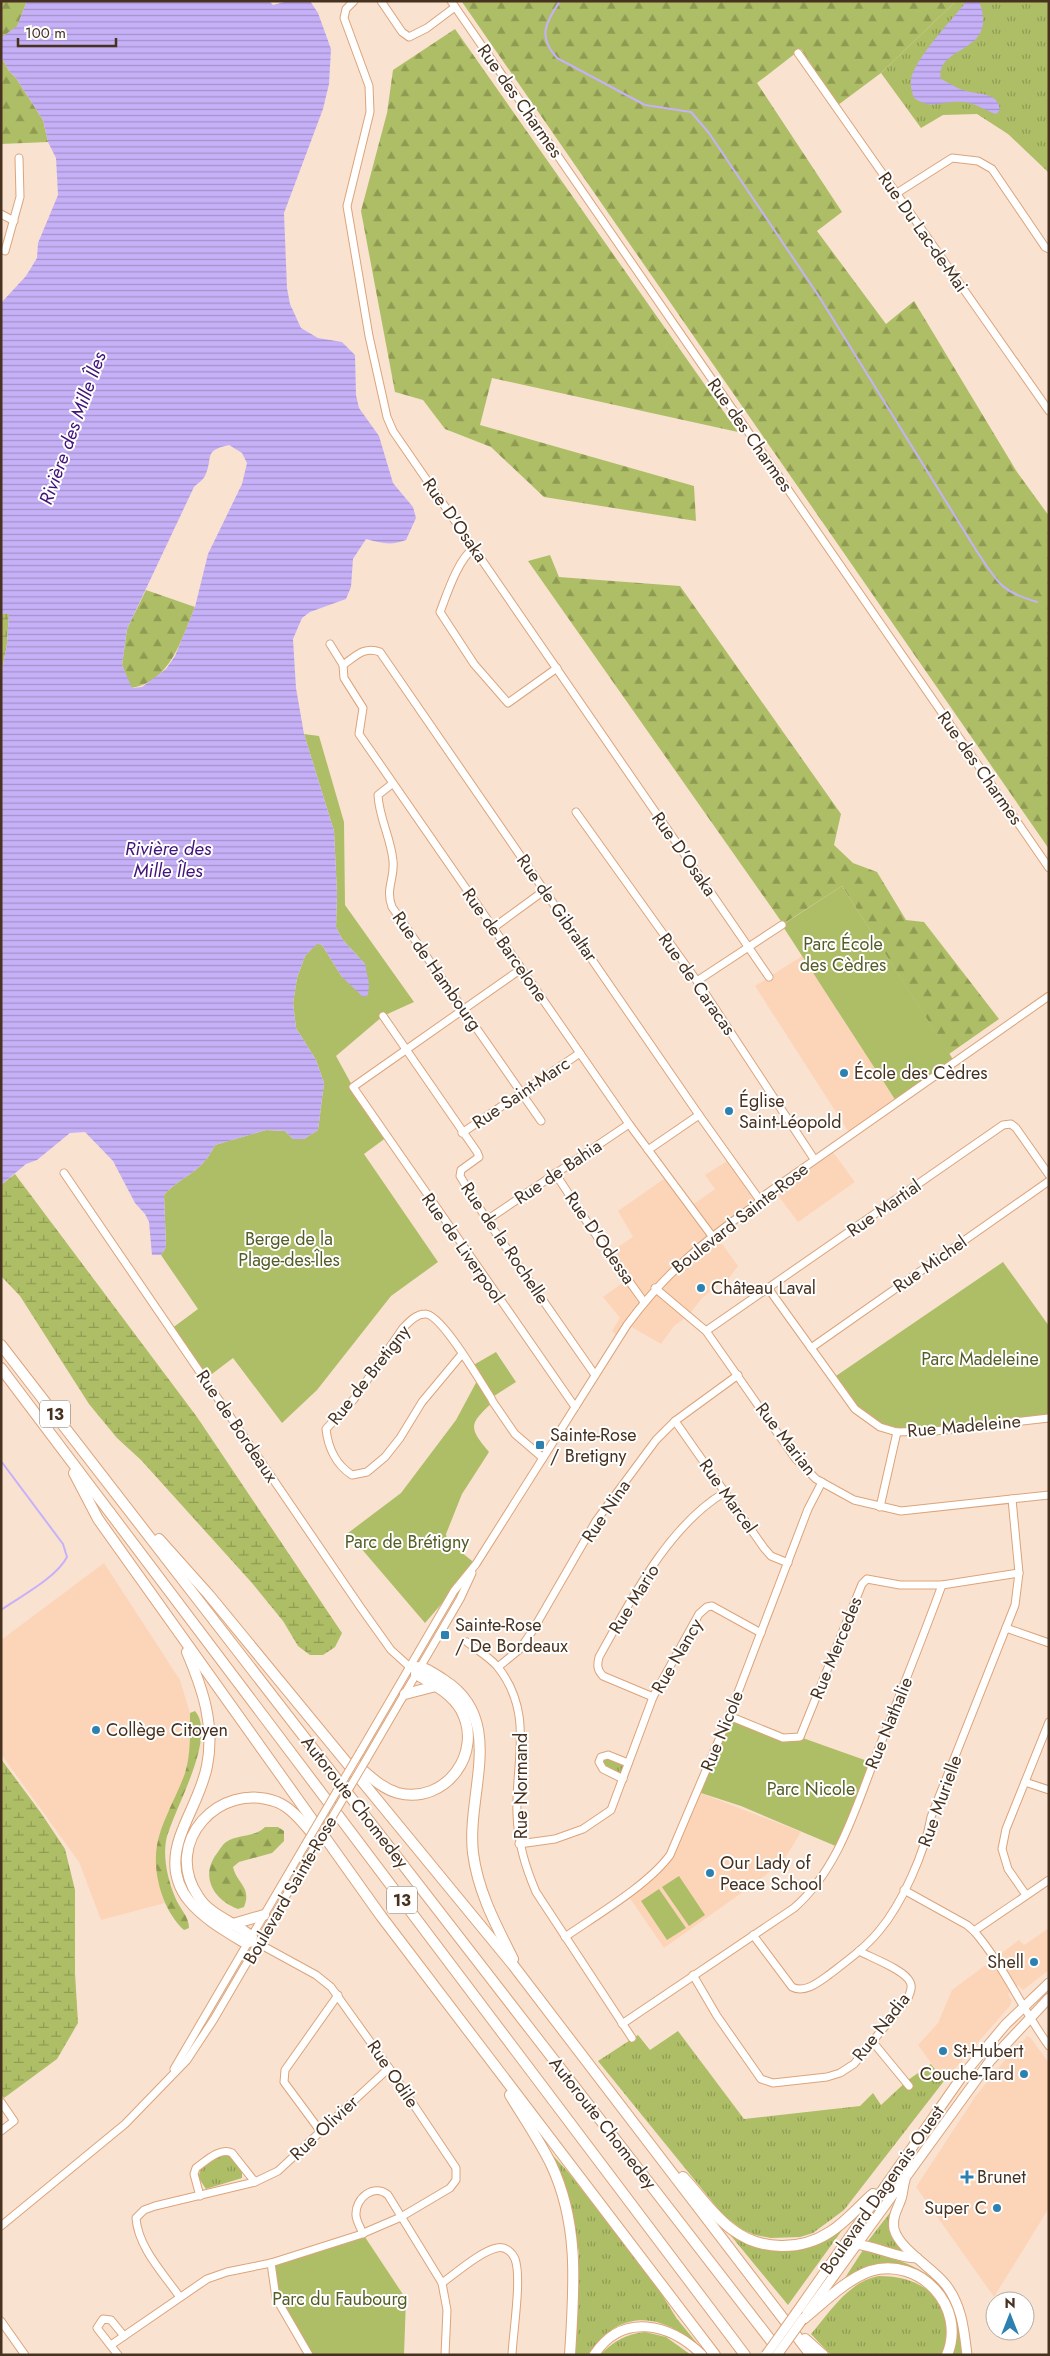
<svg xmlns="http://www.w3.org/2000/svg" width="1050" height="2356" font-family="Jost,sans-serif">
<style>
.built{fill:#fcd5b9}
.grass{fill:url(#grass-tufts)}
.forest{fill:url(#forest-firs)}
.wetland{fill:url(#wetland-marsh)}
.park{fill:#aebe66}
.water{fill:url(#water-rules);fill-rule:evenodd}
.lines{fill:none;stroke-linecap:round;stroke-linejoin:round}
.stream{stroke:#c6b1f8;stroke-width:2}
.minor-casing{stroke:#dca47a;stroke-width:9}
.major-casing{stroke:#dca47a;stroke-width:11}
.highway-casing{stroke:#dca47a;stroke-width:12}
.minor{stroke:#fff;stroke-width:7}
.major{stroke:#fff;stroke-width:9}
.highway{stroke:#fff;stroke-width:10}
.minor-bridge-casing{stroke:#dca47a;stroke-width:9;stroke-linecap:butt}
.major-bridge-casing{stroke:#dca47a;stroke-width:11;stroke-linecap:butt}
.minor-bridge{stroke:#fff;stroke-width:7}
.major-bridge{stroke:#fff;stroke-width:9}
.poi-dot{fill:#2c81b1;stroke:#fff;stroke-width:2}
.labels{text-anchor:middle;stroke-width:4;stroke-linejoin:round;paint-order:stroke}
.shield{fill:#fff;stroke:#7e6f62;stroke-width:1}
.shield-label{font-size:16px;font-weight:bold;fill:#47311f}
.street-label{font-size:18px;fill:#47311f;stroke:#fff}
.park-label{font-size:18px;fill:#545d26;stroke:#fff}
.poi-label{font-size:18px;fill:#47311f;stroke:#fff;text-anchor:start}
.water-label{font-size:19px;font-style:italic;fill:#43137b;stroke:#fff}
</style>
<defs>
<pattern id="grass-tufts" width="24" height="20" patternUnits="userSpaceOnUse" patternTransform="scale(1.25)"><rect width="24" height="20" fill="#aebe66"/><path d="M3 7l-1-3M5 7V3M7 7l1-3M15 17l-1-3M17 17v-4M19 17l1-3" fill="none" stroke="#8f9b53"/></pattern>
<pattern id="forest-firs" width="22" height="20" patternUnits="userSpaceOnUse" patternTransform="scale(1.25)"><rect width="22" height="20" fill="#aebe66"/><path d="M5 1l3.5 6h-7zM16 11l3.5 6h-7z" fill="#8f9b53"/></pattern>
<pattern id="wetland-marsh" width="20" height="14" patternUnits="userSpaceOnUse" patternTransform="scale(1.25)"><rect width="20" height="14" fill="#aebe66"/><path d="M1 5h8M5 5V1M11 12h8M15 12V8" fill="none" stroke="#8f9b53"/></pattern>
<pattern id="water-rules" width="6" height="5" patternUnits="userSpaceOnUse" patternTransform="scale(1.25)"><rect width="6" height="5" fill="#c6b1f8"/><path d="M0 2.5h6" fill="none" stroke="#a391c8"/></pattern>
</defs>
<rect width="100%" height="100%" fill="#fae2d1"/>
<g class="built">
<path d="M802,956L896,1101L850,1134L755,986Z"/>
<path d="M830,1148L855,1182L798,1222L773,1189Z"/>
<path d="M730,1159L759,1199L713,1237L720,1241L738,1266L729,1278L703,1297L688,1316L674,1326L661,1344L628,1325L619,1338L612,1331L620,1318L603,1297L628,1279L609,1253L633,1237L618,1211L668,1176L691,1206L715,1189L705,1175Z"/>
<path d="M104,1563L180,1680L190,1713L191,1747L185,1773L156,1861L160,1885L165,1903L101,1920L79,1862L1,1754V1640Z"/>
<path d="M698,1792L801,1832L784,1860L757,1882L664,1948L627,1894L663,1864Z"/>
<path d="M1049,1928V1970L1023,1990L1018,1985L1008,1994L1012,2001L1009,2007L944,2081L918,2045L938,2023L952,1990L1019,1940L1024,1945Z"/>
<path d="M1025,2036L1030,2037L1049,2063V2208L994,2297L916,2187L975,2097L1020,2041L1022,2042L1026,2038Z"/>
</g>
<g class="grass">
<path d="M956,1H1049V173L1008,134L977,114L943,115L921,128L881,73Z"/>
<path d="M608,1755L628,1763L623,1779L603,1769L601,1757Z"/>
<path d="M678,2031L744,2119L860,2106L873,2093L881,2105L908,2080L931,2064L944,2081L844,2210L813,2233L800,2237L771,2238L755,2235L743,2230L723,2215L598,2061L638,2035L650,2050Z"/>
<path d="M548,2150L569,2173L656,2285L677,2319L701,2348C662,2313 620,2307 588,2355H574L579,2253L575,2231Z"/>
<path d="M223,2154L230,2155L242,2171V2178L206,2189L198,2177L201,2169Z"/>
<path d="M892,2210L891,2220L907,2253L868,2241Z"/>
<path d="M848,2222L788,2305L727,2231L754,2246L779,2250Z"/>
<path d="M863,2250C897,2259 937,2269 953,2305C960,2320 960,2338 962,2355H953C963,2326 952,2294 927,2276C922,2273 914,2267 907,2267C894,2267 858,2277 843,2281Z"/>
<path d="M879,2276C928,2276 956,2305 943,2355H831L811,2334C829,2313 849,2281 879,2276Z"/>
<path d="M645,2332L666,2337L691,2355H600C614,2341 626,2334 645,2332Z"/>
</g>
<g class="forest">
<path d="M1,1H27L17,27L1,38Z"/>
<path d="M956,1L881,73L838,105L801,49L757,83L842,212L817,231L886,324L914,301L1017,472L1049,516V849L462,2Z"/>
<path d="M455,29L738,432L492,378L480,425L694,486L696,521L544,497L491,447L445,429L423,400L395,392L361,211L387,113L393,70Z"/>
<path d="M1,47V56L9,71L16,78L43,120L48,142L1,144Z"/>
<path d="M550,555L559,577L680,586L841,814L834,845L853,863L877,872L906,920L924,922L999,1019L949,1054L842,886L783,924L528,561Z"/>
<path d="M146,590L195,607C182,638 170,683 131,688L122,665L127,629Z"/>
<path d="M195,1711C218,1737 172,1812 166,1841C163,1859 168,1880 175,1897C179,1908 189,1916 189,1928L184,1930C163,1911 152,1873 157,1845C161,1822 177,1796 185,1773C191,1753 190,1734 190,1713Z"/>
<path d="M265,1827H278L284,1831V1841L272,1853L239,1862L233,1867C237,1884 252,1887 244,1907L238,1909C213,1900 199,1875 218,1852C220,1849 223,1844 226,1842C238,1834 254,1838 265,1827Z"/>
</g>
<g class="wetland">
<path d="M9,613L7,644L1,676V614Z"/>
<path d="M15,1174L197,1417L342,1633L335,1647L323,1655H310L298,1646L283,1621L252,1583L141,1460L117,1438L89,1404L20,1296L1,1276V1185Z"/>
<path d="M1,1759L41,1813L65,1849L75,1890V1973L78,2023L57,2059L4,2098L1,2095Z"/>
</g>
<g class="park">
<path d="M304,734L319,736L344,822L345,905L414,1002L383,1016L336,1056L353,1087L387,1137L364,1154L438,1262L391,1296L317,1390L282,1423L233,1358L204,1380L171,1329L198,1309L161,1255L166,1247L164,1195C183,1174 200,1175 215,1145L266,1130L285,1131L293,1139H304L318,1130L324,1083L316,1060L296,1028L293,1003L297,978L305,956L317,943L322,945L342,977L365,964L342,939L336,927L337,894L334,831Z"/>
<path d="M842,886L954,1061L896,1101L782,925Z"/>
<path d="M1003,1262L1049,1326V1418L897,1432C865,1423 852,1404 833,1378Z"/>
<path d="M496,1352L516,1382L491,1398L493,1402C469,1424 468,1427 489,1452L462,1494L446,1534L447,1541L476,1564L425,1623L348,1533L401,1493L456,1420L478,1379L470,1367Z"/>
<path d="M729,1716L783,1738L800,1737L873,1763L838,1847L741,1806L698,1792Z"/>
<path d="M679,1876L705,1915L689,1926L662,1887Z"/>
<path d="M659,1889L686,1928L667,1940L641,1901Z"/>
<path d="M363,2234L406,2299L404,2355H309L279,2307L271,2263Z"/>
</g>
<g class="water">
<path d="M27,1H269L273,5L288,1H310L318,13L331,49L329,84L323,109L284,213L287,288L290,304L301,328L318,338L342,342L355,355L356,395L359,408L379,436L393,483L413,507L416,518L406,540C391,546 381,543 366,539L353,559L351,587L346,599L310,612L302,618L293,639L296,688L304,734L334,831L337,894L336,927L342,939L365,964L369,984L368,995L363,997L342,977L322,945L317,944L305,956L297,978L293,1003L296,1028L316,1060L324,1083L318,1130L304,1139H293L285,1131L266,1130L215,1145C200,1175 183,1174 164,1195L166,1247L161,1255H152L149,1222L145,1214L135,1203L113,1161L85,1132L70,1133L37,1160L26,1164L1,1185V676L7,644L9,614H1V303L26,276L37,258L38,243L58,195L56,158L48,142L43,120L16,78L9,71L1,56V38L17,26ZM229,445L242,453L247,463L242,484L208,554L195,607L175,656L166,669L142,687L132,688L122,665L127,629L194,487C197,484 203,480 205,476C214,457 202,451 229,445Z"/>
<path d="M979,1C1000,55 935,44 941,79C949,83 958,89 966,91C980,95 998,92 1000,110L996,114C984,110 976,103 963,102C944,100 932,111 914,98C912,92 910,86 911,79C915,58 952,20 966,2Z"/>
</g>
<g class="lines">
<g class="stream">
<path d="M560,1C546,23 537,36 557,58L645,105L691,112L709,133L820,298L976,550C997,581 999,591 1037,602"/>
<path d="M1,1461L63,1544L67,1557C56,1578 21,1596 1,1610"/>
</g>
<g class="minor-casing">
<g id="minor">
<path d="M354,1L346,9L344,18L369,86L370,112L347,206L369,336L387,417L393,431L769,977"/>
<path d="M381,1L402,32L409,37L427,28L455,7"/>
<path d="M451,1L1049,868"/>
<path d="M798,53L1049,411"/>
<path d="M897,193L952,158L978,161L992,169L1045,247L1049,249"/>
<path d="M1,214L14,221"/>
<path d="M5,251L20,197L19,158"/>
<path d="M474,548C458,559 447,594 440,612L474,664L508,703L557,668"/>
<path d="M330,644L343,665L344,678L363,708L359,734L629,1124L712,1236"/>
<path d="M343,665C356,656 364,646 380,652L699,1115L759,1199"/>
<path d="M392,784L378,795C379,818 391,838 393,861C395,879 385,888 392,907L541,1121"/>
<path d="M576,812L697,981L814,1159"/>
<path d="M493,928L545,890"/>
<path d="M521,969L353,1087L575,1407"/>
<path d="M697,981L782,925"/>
<path d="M383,1016L477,1152L479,1157L461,1170L460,1176L487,1220L595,1375"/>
<path d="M462,1133L580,1053"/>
<path d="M648,1150L699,1115"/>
<path d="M64,1173L361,1608L391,1650L412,1669"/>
<path d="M555,1173L589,1225L644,1302"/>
<path d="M487,1220L629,1124"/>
<path d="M655,1288L706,1331L795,1458L816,1479L854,1500L901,1511L1049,1495"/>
<path d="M768,1288L855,1409L880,1427L897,1432L935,1431L1049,1418"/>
<path d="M706,1331L1003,1125L1011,1124L1016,1128L1049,1175"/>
<path d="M811,1348L1049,1181"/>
<path d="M462,1354L422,1402L400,1438L385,1457L367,1472L352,1475C336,1465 328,1447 326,1429L354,1399L403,1328C409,1322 416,1314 425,1314C441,1313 481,1383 491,1398L493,1402L515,1434L543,1458"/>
<path d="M675,1421L764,1548L771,1556L788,1563"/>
<path d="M880,1507L897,1432"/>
<path d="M1006,1628L1049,1643"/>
<path d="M467,1642C477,1650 489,1657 497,1666C535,1713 515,1761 517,1814C518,1843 525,1866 536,1892L632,2038"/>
<path d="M498,1667L520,1649L533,1630L596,1521L656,1440L675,1421L738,1375"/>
<path d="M653,1697L603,1676C597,1670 597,1665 599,1657C631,1600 668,1526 725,1492"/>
<path d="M729,1716L783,1738L800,1737L862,1584L867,1579L900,1585H942L1019,1573"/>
<path d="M360,1752L454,1591L476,1564L627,1325C666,1272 704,1241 757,1204L759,1199L1049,996"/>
<path d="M366,1760L460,1599L472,1573"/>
<path d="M623,1779L603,1769L599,1762L601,1757L608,1755L628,1763"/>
<path d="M1025,1782L1049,1790"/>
<path d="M519,1844L555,1839L583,1829L611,1810L653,1697L699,1614L707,1607L712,1606L761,1633"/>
<path d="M904,1890L967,1925L974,1931C1004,1966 1022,2009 1049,2046"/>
<path d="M1026,1895L1008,1869L1002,1849L1006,1829L1049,1722"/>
<path d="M974,1931L1049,1880"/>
<path d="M753,1935L792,1987C805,1994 820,1981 830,1974C847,1961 865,1948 879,1931C902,1904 925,1852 931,1817L1015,1605L1019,1573L1012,1499"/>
<path d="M565,1937C597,1915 648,1885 670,1855L729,1716L808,1509L822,1482"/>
<path d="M693,1975L717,2016L761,2079L773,2083L827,2077L840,2073L854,2064L908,1998C910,1993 913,1987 910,1982C905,1970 872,1958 859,1951"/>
<path d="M622,2024L794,1908C840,1868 857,1803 879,1748C900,1694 922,1640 942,1585"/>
<path d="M872,2041L909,2086"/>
<path d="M174,2069L305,1845"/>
<path d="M1,2102L14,2121L1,2131"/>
<path d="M321,2132L284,2082L285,2070L338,1995"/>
<path d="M200,2196L194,2174L196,2168C206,2161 220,2147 232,2153L255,2182"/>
<path d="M1,2226L125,2124L187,2060L214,2019L311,1853"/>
<path d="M363,2234C361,2228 356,2221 356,2215C355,2198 374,2183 388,2195L442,2283L447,2310L445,2355"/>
<path d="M271,2263L276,2298L309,2355"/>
<path d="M442,2283C456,2273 481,2251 497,2248C505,2246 512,2252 515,2259C522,2278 513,2332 512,2355"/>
<path d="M179,2296C163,2273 138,2247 136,2218L144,2210L155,2206L255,2182L278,2171L389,2068"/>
<path d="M1,2321L25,2355"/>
<path d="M111,2345L207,2279L227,2272L271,2263L359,2235L401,2217L450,2188L456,2180V2168L389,2068L331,1987L316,1975L263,1946L249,1942"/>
<path d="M118,2355L97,2328L103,2319L111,2320L124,2336"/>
</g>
</g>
<g class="major-casing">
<g id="major">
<path d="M905,2180C903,2186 903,2193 901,2199C897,2210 892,2217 894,2229C899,2249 933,2268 946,2285C962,2306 964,2330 967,2355"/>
<path d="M853,2244C875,2245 895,2258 917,2258"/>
<path d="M796,2313L963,2075L1006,2024L1049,1983"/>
<path d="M807,2313L990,2061L1049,1998"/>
<path d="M594,2355C622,2312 670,2323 702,2355"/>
</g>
</g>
<g class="highway-casing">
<g id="highway">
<path d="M1,1345L779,2351"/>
<path d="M1,1368L745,2355"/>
<path d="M74,1473L98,1519L381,1916L715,2355"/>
<path d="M159,1539L209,1595L513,1965L811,2355"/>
<path d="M187,1652C203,1690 215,1725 207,1766C202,1792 188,1813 180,1837C161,1892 202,1917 242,1941L249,1942"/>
<path d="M410,1667C424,1665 433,1673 444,1680C507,1720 466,1793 473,1853C478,1892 496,1925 513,1959"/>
<path d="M405,1694L436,1686"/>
<path d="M354,1763C368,1774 380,1788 398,1793C446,1805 484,1752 461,1710C451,1693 433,1684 416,1674"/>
<path d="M233,1924L264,1915"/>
<path d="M252,1937C235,1922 210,1916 198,1896C162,1843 219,1780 277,1802C294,1809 306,1827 318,1840"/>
<path d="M510,2095C524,2118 539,2140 551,2164C580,2225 574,2289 570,2355"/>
<path d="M683,2177C699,2194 714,2217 733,2230C761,2251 801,2251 830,2232C846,2222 859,2206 873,2194"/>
<path d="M802,2320C822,2304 845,2280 870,2271C920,2256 967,2307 947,2355"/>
<path d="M805,2339L823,2355"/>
</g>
</g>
<use href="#minor" class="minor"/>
<use href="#major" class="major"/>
<use href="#highway" class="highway"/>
<g class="minor-bridge-casing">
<g id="minor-bridge">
<path d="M305,1845L360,1752"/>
<path d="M311,1853L366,1760"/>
</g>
</g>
<g class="major-bridge-casing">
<g id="major-bridge">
<path d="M766,2355L796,2313"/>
<path d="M777,2355L802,2320"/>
</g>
</g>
<use href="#minor-bridge" class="minor-bridge"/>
<use href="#major-bridge" class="major-bridge"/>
</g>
<g class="poi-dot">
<circle cx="844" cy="1073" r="5"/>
<circle cx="729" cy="1111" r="5"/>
<circle cx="701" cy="1288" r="5"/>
<rect x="535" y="1440" width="10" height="10" rx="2.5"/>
<rect x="440" y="1630" width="10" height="10" rx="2.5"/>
<circle cx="96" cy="1730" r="5"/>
<circle cx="710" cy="1873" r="5"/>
<circle cx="1034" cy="1962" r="5"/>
<circle cx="943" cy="2051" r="5"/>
<circle cx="1024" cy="2074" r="5"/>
<path d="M964.5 2169.5h5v5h5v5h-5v5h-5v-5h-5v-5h5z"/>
<circle cx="997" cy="2208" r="5"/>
</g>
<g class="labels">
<g class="shield">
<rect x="40" y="1400.5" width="30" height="27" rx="4"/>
<rect x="387" y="1886.5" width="30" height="27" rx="4"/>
</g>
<g class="shield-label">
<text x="55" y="1420">13</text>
<text x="402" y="1906">13</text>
</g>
<g class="street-label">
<text transform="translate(520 101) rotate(55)" y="6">Rue des Charmes</text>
<text transform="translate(923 232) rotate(55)" y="6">Rue Du Lac-de-Mai</text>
<text transform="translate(750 435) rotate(55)" y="6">Rue des Charmes</text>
<text transform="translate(455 520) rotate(55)" y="6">Rue D'Osaka</text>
<text transform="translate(980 768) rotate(55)" y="6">Rue des Charmes</text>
<text transform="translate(684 854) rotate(55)" y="6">Rue D'Osaka</text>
<text transform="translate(557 908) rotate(55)" y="6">Rue de Gibraltar</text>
<text transform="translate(505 945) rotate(55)" y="6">Rue de Barcelone</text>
<text transform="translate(437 971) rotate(55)" y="6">Rue de Hambourg</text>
<text transform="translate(697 984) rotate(55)" y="6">Rue de Caracas</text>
<text transform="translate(521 1093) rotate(-34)" y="6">Rue Saint-Marc</text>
<text transform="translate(558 1172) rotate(-34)" y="6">Rue de Bahia</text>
<text transform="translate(884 1208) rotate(-35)" y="6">Rue Martial</text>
<text transform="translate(740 1218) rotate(-38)" y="6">Boulevard Sainte-Rose</text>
<text transform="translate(600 1238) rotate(55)" y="6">Rue D'Odessa</text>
<text transform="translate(505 1243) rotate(56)" y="6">Rue de la Rochelle</text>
<text transform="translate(463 1248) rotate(55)" y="6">Rue de Liverpool</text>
<text transform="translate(930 1264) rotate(-35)" y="6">Rue Michel</text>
<text transform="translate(369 1375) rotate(-52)" y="6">Rue de Bretigny</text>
<text transform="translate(237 1426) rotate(56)" y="6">Rue de Bordeaux</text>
<text transform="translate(964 1426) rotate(-5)" y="6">Rue Madeleine</text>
<text transform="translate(786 1439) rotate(52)" y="6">Rue Marian</text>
<text transform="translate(728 1496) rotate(55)" y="6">Rue Marcel</text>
<text transform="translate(606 1511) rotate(-56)" y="6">Rue Nina</text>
<text transform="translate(634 1599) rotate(-58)" y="6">Rue Mario</text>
<text transform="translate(836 1648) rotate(-68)" y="6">Rue Mercedes</text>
<text transform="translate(677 1656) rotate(-60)" y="6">Rue Nancy</text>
<text transform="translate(889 1723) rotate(-68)" y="6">Rue Nathalie</text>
<text transform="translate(722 1731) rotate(-68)" y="6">Rue Nicole</text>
<text transform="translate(521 1786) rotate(-90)" y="6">Rue Normand</text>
<text transform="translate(940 1801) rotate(-70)" y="6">Rue Murielle</text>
<text transform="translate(355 1802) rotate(52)" y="6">Autoroute Chomedey</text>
<text transform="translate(290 1890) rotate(-60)" y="6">Boulevard Sainte-Rose</text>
<text transform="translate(881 2027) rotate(-52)" y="6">Rue Nadia</text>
<text transform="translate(393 2074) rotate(56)" y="6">Rue Odile</text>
<text transform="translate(603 2123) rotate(52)" y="6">Autoroute Chomedey</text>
<text transform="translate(324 2128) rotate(-43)" y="6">Rue Olivier</text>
<text transform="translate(882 2190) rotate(-55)" y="6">Boulevard Dagenais Ouest</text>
</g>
<g class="park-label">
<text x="843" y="950">Parc École<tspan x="843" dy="21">des Cèdres</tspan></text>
<text x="289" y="1245">Berge de la<tspan x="289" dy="21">Plage-des-Îles</tspan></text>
<text x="980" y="1365">Parc Madeleine</text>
<text x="407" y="1548">Parc de Brétigny</text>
<text x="811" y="1795">Parc Nicole</text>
<text x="340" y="2305">Parc du Faubourg</text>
</g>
<g class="poi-label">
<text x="854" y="1079">École des Cèdres</text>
<text x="739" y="1107">Église<tspan x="739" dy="21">Saint-Léopold</tspan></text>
<text x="711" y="1294">Château Laval</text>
<text x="550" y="1441">Sainte-Rose<tspan x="550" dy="21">/ Bretigny</tspan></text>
<text x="455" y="1631">Sainte-Rose<tspan x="455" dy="21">/ De Bordeaux</tspan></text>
<text x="106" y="1736">Collège Citoyen</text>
<text x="720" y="1869">Our Lady of<tspan x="720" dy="21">Peace School</tspan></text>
<text x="1024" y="1968" text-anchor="end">Shell</text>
<text x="953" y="2057">St-Hubert</text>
<text x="1014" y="2080" text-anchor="end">Couche-Tard</text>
<text x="977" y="2183">Brunet</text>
<text x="987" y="2214" text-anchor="end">Super C</text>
</g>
<g class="water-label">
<text transform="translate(72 428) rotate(-70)" y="7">Rivière des Mille Îles</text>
<text x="168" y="855">Rivière des<tspan x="168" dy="22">Mille Îles</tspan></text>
</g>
</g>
<rect width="1050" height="2356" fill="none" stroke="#47311f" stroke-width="5"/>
<g transform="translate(1010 2316)"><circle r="24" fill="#ffffff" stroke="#b5ada5"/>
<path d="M0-4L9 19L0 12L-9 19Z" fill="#2c81b1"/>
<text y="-8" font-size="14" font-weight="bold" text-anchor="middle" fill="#47311f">N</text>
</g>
<path d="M18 38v8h98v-8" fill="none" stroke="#47311f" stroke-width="2.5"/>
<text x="25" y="38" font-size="15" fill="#47311f" stroke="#ffffff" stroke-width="4" paint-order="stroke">100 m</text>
</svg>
